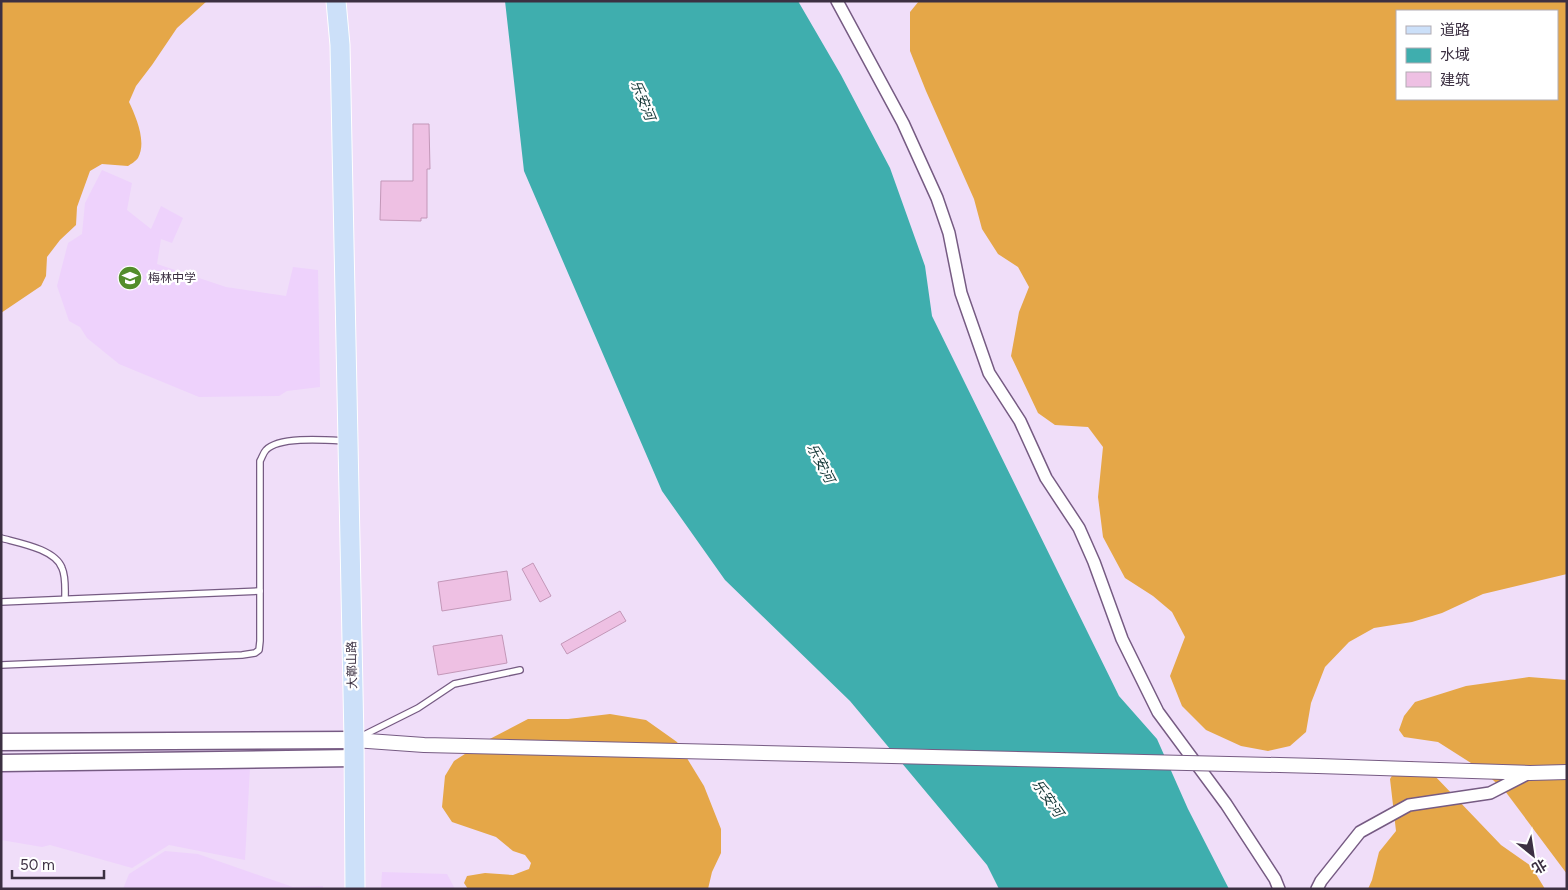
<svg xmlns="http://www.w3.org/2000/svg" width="1568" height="890" font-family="Figtree,'Noto Sans SC',sans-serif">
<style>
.built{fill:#eed2fc}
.forest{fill:#e5a748;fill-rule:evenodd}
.water{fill:#3faeae}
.building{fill:#eec0e3;stroke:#c397b8}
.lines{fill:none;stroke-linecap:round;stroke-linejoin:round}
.service-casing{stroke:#765b83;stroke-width:8}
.minor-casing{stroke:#765b83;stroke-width:14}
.tertiary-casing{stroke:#765b83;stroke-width:16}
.secondary-casing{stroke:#765b83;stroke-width:19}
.primary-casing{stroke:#fff;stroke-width:21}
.service{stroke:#fff;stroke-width:5.5}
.minor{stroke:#fff;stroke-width:11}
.tertiary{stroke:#fff;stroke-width:14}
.secondary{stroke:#fff;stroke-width:16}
.primary{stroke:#cce0f9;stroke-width:19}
.tertiary-bridge-casing{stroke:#765b83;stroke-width:16;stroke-linecap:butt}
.tertiary-bridge{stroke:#fff;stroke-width:14}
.labels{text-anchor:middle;stroke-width:4.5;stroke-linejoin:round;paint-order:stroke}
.poi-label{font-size:12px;fill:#3c3042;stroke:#fff;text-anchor:start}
.street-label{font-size:12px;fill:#3c3042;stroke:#fff}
.water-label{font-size:14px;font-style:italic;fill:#153737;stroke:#fff}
</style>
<rect width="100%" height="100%" fill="#f0def9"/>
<g class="built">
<path d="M102,170L132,183L127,210L151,229L161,206L183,218L172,243L161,239L157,264L226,287L286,296L293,267L318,270L320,387L287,391L279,396L199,397L119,364L87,338L80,327L69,321L57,286L68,243L82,234L85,203Z"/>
<path d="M250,768L245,860L169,845L132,868L50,845L42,847L1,840V769Z"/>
<path d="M165,851L198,854L293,887L323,886V889H123L129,874Z"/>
<path d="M382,872L447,874L455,889H381Z"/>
</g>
<g class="forest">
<path d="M1,1H207L177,28L152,65L136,86L129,102C136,117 147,142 138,158C136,161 131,164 128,166L102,164L90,171L77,207L76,225L60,240L47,257L46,276L41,286L1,313Z"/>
<path d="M919,1H1567V574L1483,594L1442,613L1412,622L1374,628L1349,642L1325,667L1311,703L1306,732L1290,746L1268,751L1241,746L1206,730L1182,706L1170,676L1185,637L1172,612L1153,596L1125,578L1103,537L1098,497L1103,447L1088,427L1055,425L1038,413L1011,356L1019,312L1029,287L1018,267L998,254L982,229L974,199L926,91L910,51V12ZM1397,11H1557V99H1397Z"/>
<path d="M1529,677L1567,680V874L1505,791L1482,770L1438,742L1404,737L1399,730L1404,716L1415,702L1466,686Z"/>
<path d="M610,714L646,720L677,742L704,786L721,829V853L712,872L708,889H468L464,883L467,876L485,873L513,875L529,869L531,863L525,855L513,851L496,837L452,822L442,807L445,776L454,761L482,743L528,719H568Z"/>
<path d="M1412,761L1433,774L1501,845L1531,866L1545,889H1368L1372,880L1379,852L1396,831L1390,779L1399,764Z"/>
</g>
<path class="water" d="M505,1H798L841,75L890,168L925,266L932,316L1119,696L1157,739L1188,809L1229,889H999L987,865L850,701L725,580L662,491L524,171Z"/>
<g class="building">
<path d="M413,124H429L430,169H427V218H421V221L380,220L381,181H413Z"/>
<path d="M533,563L551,596L540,602L522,569Z"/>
<path d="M507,571L511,600L442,611L438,582Z"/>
<path d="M620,611L626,621L567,654L561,644Z"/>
<path d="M502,635L507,663L438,675L433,646Z"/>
</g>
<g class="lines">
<g class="service-casing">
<g id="service">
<path d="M1,538C19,543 55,549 62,568C66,577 65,589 65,599"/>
<path d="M1,602L260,591"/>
<path d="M1,665L242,655L255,653L259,650L260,641V461C262,458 263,453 266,450C279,436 327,440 346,441"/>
<path d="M360,737L418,708L454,684L520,670"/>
</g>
</g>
<g class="minor-casing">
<g id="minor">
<path d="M837,1L903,123L937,198L949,233L961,293L989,373L1020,421L1046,478L1079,528L1094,562L1122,639L1158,712L1226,804L1275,879L1279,889"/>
<path d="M1317,889L1321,881L1360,832L1409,805L1490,793L1529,773"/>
</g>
</g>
<g class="tertiary-casing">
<g id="tertiary">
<path d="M354,740L424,745L722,752"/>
<path d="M1318,766L1530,773L1567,772"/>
</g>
</g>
<g class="secondary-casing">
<g id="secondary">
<path d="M1,742L354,740"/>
<path d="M1,763L354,758"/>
</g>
</g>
<g class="primary-casing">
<path id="primary" d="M336,1L340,45L354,740L355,889"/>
</g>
<use href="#service" class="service"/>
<use href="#minor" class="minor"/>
<use href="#tertiary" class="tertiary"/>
<use href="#secondary" class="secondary"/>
<use href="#primary" class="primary"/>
<g class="tertiary-bridge-casing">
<path id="tertiary-bridge" d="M722,752L1318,766"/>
</g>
<use href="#tertiary-bridge" class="tertiary-bridge"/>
</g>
<defs>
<g id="school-disc" transform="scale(1.25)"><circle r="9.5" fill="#538d2b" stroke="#fff"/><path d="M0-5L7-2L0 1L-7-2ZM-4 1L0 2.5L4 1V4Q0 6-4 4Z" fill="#fff"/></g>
</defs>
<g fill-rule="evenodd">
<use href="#school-disc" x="130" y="278"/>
</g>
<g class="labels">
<g class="poi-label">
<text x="148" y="282">梅林中学</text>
</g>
<g class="street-label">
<text transform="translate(352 665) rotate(-91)" y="4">大鄣山路</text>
</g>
<g class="water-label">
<text transform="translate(643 100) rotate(68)" y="5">乐安河</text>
<text transform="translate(821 463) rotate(62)" y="5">乐安河</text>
<text transform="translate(1048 798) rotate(55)" y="5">乐安河</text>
</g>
</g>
<rect width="1568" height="890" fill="none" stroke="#3c3042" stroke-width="5"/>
<rect x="1396" y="10" width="162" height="90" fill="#ffffff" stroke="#b1acb3"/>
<rect x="1406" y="26" width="25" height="8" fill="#cce0f9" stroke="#b1acb3"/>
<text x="1440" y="35" font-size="15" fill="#3c3042">道路</text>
<rect x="1406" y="48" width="25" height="15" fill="#3faeae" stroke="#b1acb3"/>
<text x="1440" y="60" font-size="15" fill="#3c3042">水域</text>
<rect x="1406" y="72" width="25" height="15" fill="#eec0e3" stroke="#b1acb3"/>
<text x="1440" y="85" font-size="15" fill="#3c3042">建筑</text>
<g transform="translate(1533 855) rotate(150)" stroke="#ffffff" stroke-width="4" paint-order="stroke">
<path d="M0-4L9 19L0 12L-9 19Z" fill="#3c3042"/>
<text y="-8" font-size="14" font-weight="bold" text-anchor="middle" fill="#3c3042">北</text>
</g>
<path d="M12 870v8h92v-8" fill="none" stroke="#3c3042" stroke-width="2.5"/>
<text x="20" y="870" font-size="15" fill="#3c3042" stroke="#ffffff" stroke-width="4" paint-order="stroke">50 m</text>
</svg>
